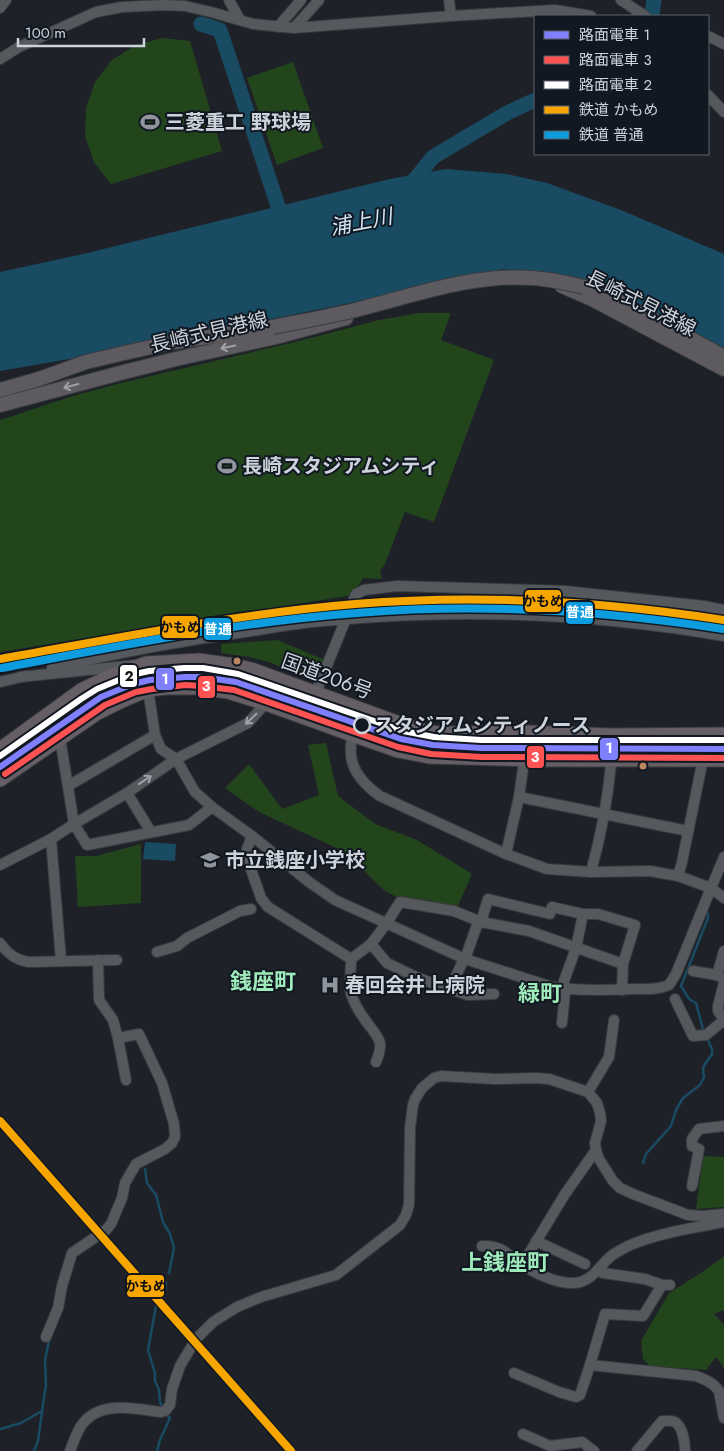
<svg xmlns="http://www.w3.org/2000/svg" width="724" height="1451" font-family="Jost,'Noto Sans JP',sans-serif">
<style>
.green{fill:#23451c}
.water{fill:#194b63}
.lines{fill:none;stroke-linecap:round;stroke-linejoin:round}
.stream{stroke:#194b63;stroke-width:2.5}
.river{stroke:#194b63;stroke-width:15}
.minor-casing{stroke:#383c40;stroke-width:12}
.major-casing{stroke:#383c40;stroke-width:16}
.highway-casing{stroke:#383c40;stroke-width:17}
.minor{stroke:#55585d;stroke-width:10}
.major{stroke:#5d5b5f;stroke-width:14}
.highway{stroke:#655e64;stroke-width:15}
.major-bridge-casing{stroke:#383c40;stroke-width:16;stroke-linecap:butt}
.major-bridge{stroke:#5d5b5f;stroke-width:14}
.rail-1-casing{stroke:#111822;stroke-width:11}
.rail-2-casing{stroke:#111822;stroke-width:11}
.rail-1{stroke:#f7a600;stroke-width:8}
.rail-2{stroke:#0d9cdd;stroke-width:8}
.tram-1-casing{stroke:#111822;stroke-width:10}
.tram-2-casing{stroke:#111822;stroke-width:10}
.tram-3-casing{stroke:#111822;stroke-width:10}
.tram-1{stroke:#8080ff;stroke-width:6}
.tram-2{stroke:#ff5353;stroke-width:6}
.tram-3{stroke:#fff;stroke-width:6}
.oneway{stroke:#a1a2a9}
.oneway2{stroke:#9ea1a8}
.bus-dot{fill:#bb8660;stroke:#111822;stroke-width:2}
.stop-dot{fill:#111822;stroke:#ced2da;stroke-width:2.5}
.labels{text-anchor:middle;stroke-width:4;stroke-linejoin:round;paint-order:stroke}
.poi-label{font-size:20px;font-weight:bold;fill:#ced2da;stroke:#111822;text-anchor:start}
.street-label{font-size:20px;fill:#ced2da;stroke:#111822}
.stop-label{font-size:20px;font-weight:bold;fill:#ced2da;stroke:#111822;text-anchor:start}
.water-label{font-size:21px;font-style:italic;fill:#d0e6f3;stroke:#111822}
.quarter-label{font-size:22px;font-weight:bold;fill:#9eeaba;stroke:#111822}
.line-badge{stroke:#111822;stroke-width:2}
.badge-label{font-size:14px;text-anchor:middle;font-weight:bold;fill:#fff}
.pale-badge-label{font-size:14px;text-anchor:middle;font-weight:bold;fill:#111}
</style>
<rect width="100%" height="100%" fill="#1e2228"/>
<g class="green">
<path d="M162,38L190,41L222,151L111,184L94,162L85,136L86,108L95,82L112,60L136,45Z"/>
<path d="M293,62L323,148L277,165L247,78Z"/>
<path d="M419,313H451L441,340L494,360L434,522L405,512L384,566L380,570L382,579L363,578L353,595L0,652V420L73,396L121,383L299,341L379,320Z"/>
<path d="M277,640L325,660L315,682L269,662L249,657L221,653V644Z"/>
<path d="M326,743L338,796L375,824L417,840L472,874L457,908L397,897L385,891L343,851L259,812L225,788L249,764L282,809L319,795L308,745Z"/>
<path d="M141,844V903L78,907L75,856H96Z"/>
<path d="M703,1156L724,1157V1207L696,1209Z"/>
<path d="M724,1256V1310L714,1314L724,1325V1368L716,1357L706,1370L650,1366L643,1359L641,1341L669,1293L704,1271Z"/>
</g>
<g class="water">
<path d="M446,169L507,174L547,183L621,210L724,254V348L638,309L504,269L331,307L104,353L0,371V272L83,254L390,179Z"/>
<path d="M145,842L176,844L175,861L143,859Z"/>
</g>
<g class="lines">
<g class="stream">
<path d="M704,1033L696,1003L689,999L681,986L708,918L707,912"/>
<path d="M643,1163L646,1154L671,1126L676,1110L683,1098L700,1085L704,1077L703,1069L705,1064L712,1054V1049L707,1038"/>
<path d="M145,1169L147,1183L156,1195L163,1222L170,1234L174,1248L169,1273"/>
<path d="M162,1406L160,1402L159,1390L155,1381V1373L148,1350L157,1300L165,1291L166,1282"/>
<path d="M0,1429L21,1423L42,1411"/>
<path d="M34,1451L38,1441L44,1397L46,1385L45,1360L49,1341"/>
<path d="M157,1451L160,1440L170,1418L168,1416"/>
</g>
<g class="river">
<path d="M652,16L654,0"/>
<path d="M201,24L220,30L278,206"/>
<path d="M407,189L433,157L507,113L535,100"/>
</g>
<g class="minor-casing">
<g id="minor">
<path d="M229,0L240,20"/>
<path d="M449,0L451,16"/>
<path d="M621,0L645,16"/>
<path d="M0,8L6,0"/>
<path d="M278,27L301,0"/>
<path d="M294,28L319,0"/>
<path d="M708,36L724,44"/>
<path d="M0,59L19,47L96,12L122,7L165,5L185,6L211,12L253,24L294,28L451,16L555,10L591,16"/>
<path d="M708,95L724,112"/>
<path d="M52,668C116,653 180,641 245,632C271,628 297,623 324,621C457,608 592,613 724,636"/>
<path d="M20,677L146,664L148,689L155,735L161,749L176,759L195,792L212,807L252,836L309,882L335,900L465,959L552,987C579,991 607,990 634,989C646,989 658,990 669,985L676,974L711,888L678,876L650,871L591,872L547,869L506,854L380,796C343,770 348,749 358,710"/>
<path d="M0,682L26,676"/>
<path d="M306,717L356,594L364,590L397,586L565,591L704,606L724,610"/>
<path d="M60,738L74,824L87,845L189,825L212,807"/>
<path d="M68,786L155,735"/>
<path d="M127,793L151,832"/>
<path d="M519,797L688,831"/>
<path d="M252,836L247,849V858L261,898L268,907L351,959C351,969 349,984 351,994C354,1003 362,1016 368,1024C380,1039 384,1043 376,1062"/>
<path d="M51,839L61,960"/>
<path d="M506,854L519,797L528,733"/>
<path d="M724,857L711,888L724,898"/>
<path d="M0,865L51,839L74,824L127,793L176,759L248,723L266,703L275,678"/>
<path d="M591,872C603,828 611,781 613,736"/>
<path d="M678,876L682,862L703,759"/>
<path d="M0,943C8,954 16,960 29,962L117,960"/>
<path d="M371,944L387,963L416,977L440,986L468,995L494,994"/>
<path d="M724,951L717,975L724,979"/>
<path d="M157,952L177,946L187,938L240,911L251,909"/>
<path d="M351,959L371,944L386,924L400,902L454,911L481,922L529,931L623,964"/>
<path d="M693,971L717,975"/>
<path d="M724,983L718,1006V1011L724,1019"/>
<path d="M450,989L462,963L465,959L477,925L481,922L488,899L550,914L552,907L583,914H598L635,925L623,964L622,990"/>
<path d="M675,999L693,1036L706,1035L724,1020"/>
<path d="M562,1023L565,992L564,981L576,948L583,914"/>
<path d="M118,1038L126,1080"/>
<path d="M588,1092L609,1057L614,1020"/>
<path d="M692,1186L699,1149L692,1146V1139L699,1129L724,1126"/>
<path d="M536,1241L585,1264"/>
<path d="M482,1246C502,1245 508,1255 522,1265C537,1274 558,1284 575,1283C593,1281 599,1266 611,1256C616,1252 623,1249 628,1246C657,1233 693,1228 724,1222"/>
<path d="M528,1255L565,1194L596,1150"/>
<path d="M598,1270L603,1273L645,1279L662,1285H670"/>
<path d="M46,1337L58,1308L62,1286L72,1253L106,1230L111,1224L122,1198L125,1183L136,1164L165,1149L172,1143L175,1137L174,1124L162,1083L139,1034L118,1038L113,1020L99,1000L98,960"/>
<path d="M590,1365L696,1376C704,1379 714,1383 719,1391L724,1418"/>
<path d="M514,1373L559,1392L576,1397L580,1395L590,1365L605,1314L643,1316L662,1285"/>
<path d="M523,1434L550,1446L582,1442L594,1451"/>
<path d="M70,1451C73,1443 76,1434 81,1426C99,1399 135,1409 161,1412L165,1411L170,1405L172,1389L180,1366L196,1339L213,1322L237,1307L261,1297L336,1275L400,1225L406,1215L409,1205L410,1128L413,1105L415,1099L422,1088L434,1078L441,1076L495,1079L536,1078L549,1079L588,1092L597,1103L600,1113L601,1121L595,1143L596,1150L599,1159L613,1181L620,1188L633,1194L688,1215L703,1216L724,1214"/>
<path d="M637,1451L662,1421C666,1421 671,1420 675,1422C683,1427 685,1443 685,1451"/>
</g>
</g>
<g class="major-casing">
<g id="major">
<path d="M562,286L592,299L724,369"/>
<path d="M584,287L620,296"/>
<path d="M610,299L673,329L724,357"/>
<path d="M0,390L39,379L86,362L133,351L174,342L273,327"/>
<path d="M0,405L124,372L180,358L276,337L346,318"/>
</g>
</g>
<g class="highway-casing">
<g id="highway">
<path d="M0,750L81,691L112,676L146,664L199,661L234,666L251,670L402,725L423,731L439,734H454L528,733L613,736L724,735"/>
<path d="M0,779L96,713L122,700L148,689L166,687H198L228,691L266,703L352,734L398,750L429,756L533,759H724"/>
</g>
</g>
<use href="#minor" class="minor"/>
<use href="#major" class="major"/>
<use href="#highway" class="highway"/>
<g class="major-bridge-casing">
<path id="major-bridge" d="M273,327C303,321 333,316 363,308C418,294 474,274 532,278C549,279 567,283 584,287"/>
</g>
<use href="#major-bridge" class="major-bridge"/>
<g class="rail-1-casing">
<g id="rail-1">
<path d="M0,659C118,638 235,614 355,604C478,594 602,601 724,620"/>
<path d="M0,1121L291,1451"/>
</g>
</g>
<g class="rail-2-casing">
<path id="rail-2" d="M2,668C119,646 237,622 357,613C480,603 601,610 723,629"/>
</g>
<use href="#rail-1" class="rail-1"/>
<use href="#rail-2" class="rail-2"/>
<g class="tram-1-casing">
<path id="tram-1" d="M0,767L101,697L133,684L150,680L185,677H202L236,682L401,739L433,745L481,748L724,749"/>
</g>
<g class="tram-2-casing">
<path id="tram-2" d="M5,774L105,705L136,692L152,689L185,685L201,686L234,690L398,747L431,754L481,757L724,758"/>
</g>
<g class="tram-3-casing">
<path id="tram-3" d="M0,756L81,699L97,689L131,675L149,671L184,668H203L238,674L403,731L434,737L481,740H724"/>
</g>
<use href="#tram-1" class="tram-1"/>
<use href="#tram-2" class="tram-2"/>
<use href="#tram-3" class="tram-3"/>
</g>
<defs><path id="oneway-shaft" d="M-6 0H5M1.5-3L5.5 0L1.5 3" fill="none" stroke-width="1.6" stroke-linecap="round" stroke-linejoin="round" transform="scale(1.25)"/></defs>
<g class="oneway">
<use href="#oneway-shaft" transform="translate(228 347) rotate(168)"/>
<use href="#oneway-shaft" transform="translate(71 386) rotate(165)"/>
</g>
<g class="oneway2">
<use href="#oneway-shaft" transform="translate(251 719) rotate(136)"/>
<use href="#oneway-shaft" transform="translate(145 780) rotate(-34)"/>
</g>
<defs>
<g id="stadium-bare" transform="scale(1.5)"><path d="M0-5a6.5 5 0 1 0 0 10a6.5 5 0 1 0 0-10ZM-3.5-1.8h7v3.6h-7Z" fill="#90949c" stroke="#111822" stroke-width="2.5" paint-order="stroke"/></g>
<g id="school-bare" transform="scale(1.5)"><path d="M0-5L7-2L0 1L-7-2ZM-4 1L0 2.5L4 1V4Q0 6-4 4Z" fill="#90949c" stroke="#111822" stroke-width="2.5" paint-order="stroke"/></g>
<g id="hospital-bare" transform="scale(1.5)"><path d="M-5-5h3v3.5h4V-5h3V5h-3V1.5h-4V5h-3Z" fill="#90949c" stroke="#111822" stroke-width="2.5" paint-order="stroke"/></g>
</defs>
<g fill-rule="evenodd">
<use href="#stadium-bare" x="150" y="122"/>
<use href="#stadium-bare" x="227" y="466"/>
<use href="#school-bare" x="210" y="860"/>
<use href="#hospital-bare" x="330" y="985"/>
</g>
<g class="bus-dot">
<circle cx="237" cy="661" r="4.5"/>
<circle cx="643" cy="766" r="4.5"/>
</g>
<circle class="stop-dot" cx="362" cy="725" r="8"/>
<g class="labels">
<g class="poi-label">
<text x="165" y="129">三菱重工 野球場</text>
<text x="242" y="473">長崎スタジアムシティ</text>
<text x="225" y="867">市立銭座小学校</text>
<text x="345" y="992">春回会井上病院</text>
</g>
<g class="street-label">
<text transform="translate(641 303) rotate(27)" y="7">長崎式見港線</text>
<text transform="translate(209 332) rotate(-13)" y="7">長崎式見港線</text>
<text transform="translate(327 676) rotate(20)" y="7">国道206号</text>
</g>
<g class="stop-label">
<text x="374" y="732">スタジアムシティノース</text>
</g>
<g class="water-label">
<text transform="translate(361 222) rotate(-11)" y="7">浦上川</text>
</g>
<g class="quarter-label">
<text x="263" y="989">銭座町</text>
<text x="540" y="1001">緑町</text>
<text x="505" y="1270">上銭座町</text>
</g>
</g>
<g class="line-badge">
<rect x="524" y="589" width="38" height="24" rx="5" fill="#f7a600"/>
<rect x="565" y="601" width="29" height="24" rx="5" fill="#0d9cdd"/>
<rect x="161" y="615" width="38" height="24" rx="5" fill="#f7a600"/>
<rect x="203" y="617" width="29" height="24" rx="5" fill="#0d9cdd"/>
<rect x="119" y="664" width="19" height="24" rx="5" fill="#fff"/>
<rect x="155" y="667" width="20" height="24" rx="5" fill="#8080ff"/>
<rect x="197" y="675" width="19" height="24" rx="5" fill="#ff5353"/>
<rect x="599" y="737" width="20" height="24" rx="5" fill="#8080ff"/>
<rect x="526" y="745" width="19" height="24" rx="5" fill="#ff5353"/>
<rect x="126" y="1274" width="39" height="24" rx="5" fill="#f7a600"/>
</g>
<g class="badge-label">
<text x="580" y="617">普通</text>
<text x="218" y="634">普通</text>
<text x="165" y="684">1</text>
<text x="206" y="691">3</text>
<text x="609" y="753">1</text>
<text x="535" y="762">3</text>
</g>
<g class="pale-badge-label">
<text x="543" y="606">かもめ</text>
<text x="180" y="632">かもめ</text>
<text x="129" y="681">2</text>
<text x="146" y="1291">かもめ</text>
</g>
<rect x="534" y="15" width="175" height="140" fill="#111822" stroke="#5d626c"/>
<rect x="544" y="31" width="25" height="8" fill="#8080ff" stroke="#5d626c"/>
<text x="579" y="40" font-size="15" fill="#ced2da">路面電車 1</text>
<rect x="544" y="56" width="25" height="8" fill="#ff5353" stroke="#5d626c"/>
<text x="579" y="65" font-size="15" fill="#ced2da">路面電車 3</text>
<rect x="544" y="81" width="25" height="8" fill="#ffffff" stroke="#5d626c"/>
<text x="579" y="90" font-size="15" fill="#ced2da">路面電車 2</text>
<rect x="544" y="106" width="25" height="8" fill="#f7a600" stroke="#5d626c"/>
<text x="579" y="115" font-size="15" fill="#ced2da">鉄道 かもめ</text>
<rect x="544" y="131" width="25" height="8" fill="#0d9cdd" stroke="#5d626c"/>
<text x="579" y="140" font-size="15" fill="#ced2da">鉄道 普通</text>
<path d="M18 38v8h126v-8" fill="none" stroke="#ced2da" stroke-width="2.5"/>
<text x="25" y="38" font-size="15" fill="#ced2da" stroke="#111822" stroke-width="4" paint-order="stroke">100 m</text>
</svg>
